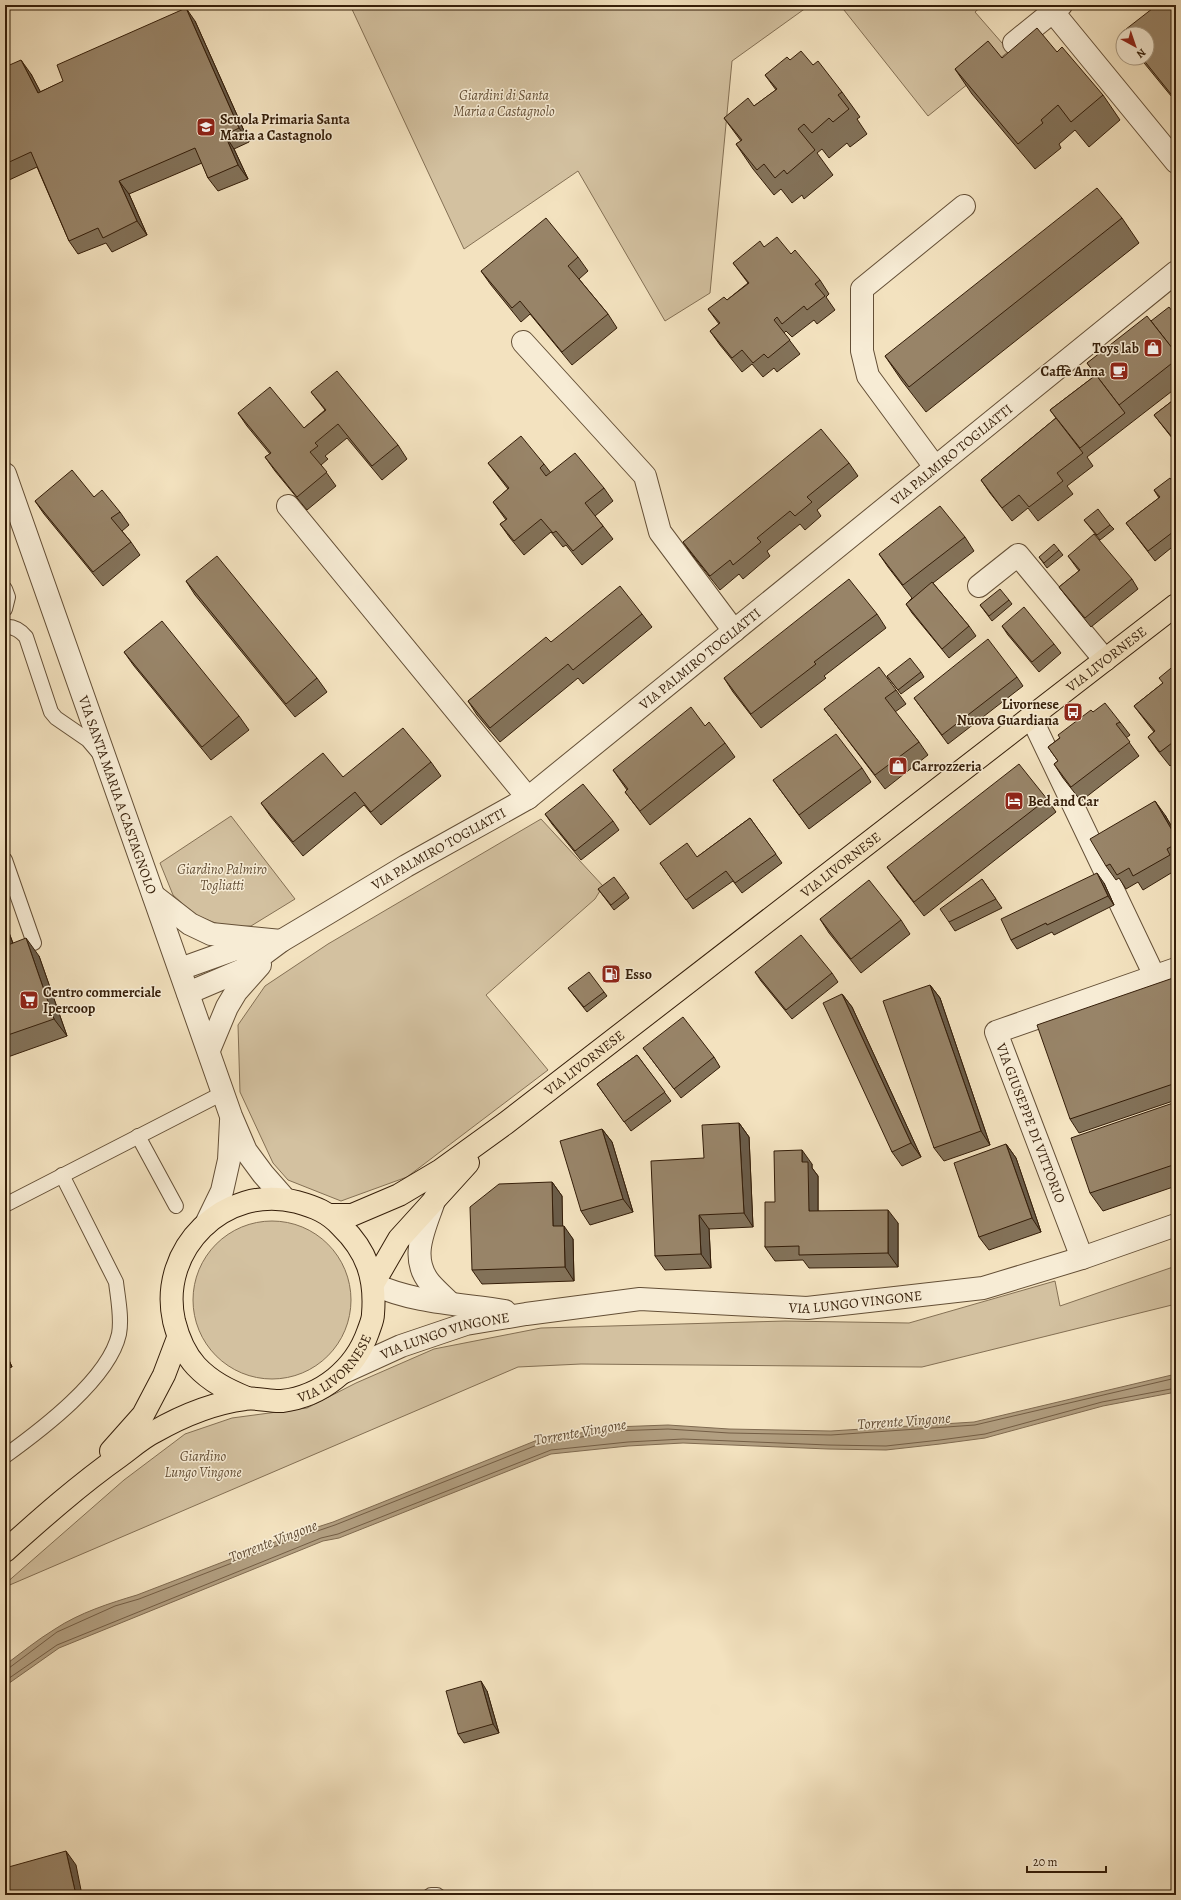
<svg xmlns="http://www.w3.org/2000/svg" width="1181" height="1900" font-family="Alegreya,serif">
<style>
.green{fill:#d3c1a0;stroke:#847054}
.water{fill:#b29f81;stroke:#806b51}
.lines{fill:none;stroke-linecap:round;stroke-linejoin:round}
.shore{stroke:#745e45;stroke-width:1}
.service-casing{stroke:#644f36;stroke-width:16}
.pedestrian-casing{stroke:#644f36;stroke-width:23}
.minor-casing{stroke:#644f36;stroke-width:24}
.primary-casing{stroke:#351e09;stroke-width:24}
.service{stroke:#f7ecd5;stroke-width:14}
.pedestrian{stroke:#f7ecd5;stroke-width:21}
.minor{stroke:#f7ecd5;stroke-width:22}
.primary{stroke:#f3e2bf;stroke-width:22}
.wall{fill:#837259;stroke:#351e09}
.shaded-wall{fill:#6a5c49;stroke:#351e09}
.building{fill:#988468;stroke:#351e09}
.labels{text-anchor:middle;stroke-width:3;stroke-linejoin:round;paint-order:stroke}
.park-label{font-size:14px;font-style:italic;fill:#644f36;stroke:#f7ecd5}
.poi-label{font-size:14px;font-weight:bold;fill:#351e09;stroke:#f7ecd5;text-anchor:start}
.street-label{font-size:14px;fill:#351e09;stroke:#f7ecd5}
.water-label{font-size:15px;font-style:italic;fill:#614b33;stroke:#f7ecd5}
</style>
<rect width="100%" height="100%" fill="#f3e2bf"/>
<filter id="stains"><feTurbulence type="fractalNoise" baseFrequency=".005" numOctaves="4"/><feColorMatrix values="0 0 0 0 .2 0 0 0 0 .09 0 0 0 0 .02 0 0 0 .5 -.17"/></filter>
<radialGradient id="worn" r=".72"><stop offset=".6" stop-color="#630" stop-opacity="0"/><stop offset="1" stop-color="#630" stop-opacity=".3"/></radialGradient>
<g class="green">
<path d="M350,5H810L732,61L710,293L665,321L578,171L464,249Z"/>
<path d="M840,5H983L975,12L1009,51L928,116Z"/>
<path d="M231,816L295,899L251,926L226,927L195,915L173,895L160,863Z"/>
<path d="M541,819L603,886L595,899L486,995L548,1070L407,1177L341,1201L288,1180L273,1163L240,1092L238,1025L265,986L328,944Z"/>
<circle cx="272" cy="1300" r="79"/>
<path d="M1176,1266V1304L922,1367L581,1364L518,1367L5,1587V1584L124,1480L185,1434L232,1418L307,1408L356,1383L434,1349L541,1328L785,1321L909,1323L1055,1281L1060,1306Z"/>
</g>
<path class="water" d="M1176,1374V1392L1103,1406L985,1438L940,1444L886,1450L828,1449L683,1443L628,1446L551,1454L339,1538L323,1541L59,1648L5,1686V1665C21,1653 37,1640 55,1629C79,1613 110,1603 137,1595L293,1535L333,1522L535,1441L614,1427L668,1425L729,1429L831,1431L974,1422Z"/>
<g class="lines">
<g class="shore">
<path d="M5,1668H9L57,1632L115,1606L139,1599L294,1539L335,1525L537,1445L614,1431L668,1429L729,1433L831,1435L975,1425L1176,1378"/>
<path d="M5,1681L57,1645L321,1538L338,1534L551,1450L628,1442L683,1439L828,1445L886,1446L940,1440L985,1434L1102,1402L1176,1388"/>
</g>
<g class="service-casing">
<g id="service">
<path d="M5,589L8,597L5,609"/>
<path d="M5,627C14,626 20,630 26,637L51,712L56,718L88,740L99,753"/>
<path d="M5,860L34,943"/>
<path d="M138,1136L176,1206"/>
<path d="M5,1205L223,1093"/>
<path d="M5,1456C41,1430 109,1379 119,1334C122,1318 118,1299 116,1282L62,1175"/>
<path d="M431,1895H437"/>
</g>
</g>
<g class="pedestrian-casing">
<path id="pedestrian" d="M1031,717L1155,977"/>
</g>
<g class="minor-casing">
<g id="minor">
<path d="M1053,12L1176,162"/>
<path d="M1014,43L1061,5"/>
<path d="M523,342L645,476L660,532L734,631"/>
<path d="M935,467L868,376L862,351V289L964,206"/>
<path id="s1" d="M5,474L231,1116L246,1151L263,1174L285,1199"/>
<path d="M288,506L528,798"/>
<path d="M979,586L1018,555L1105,660"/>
<path d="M154,896L190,924L211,934L281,941"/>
<path d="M180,969L233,950L258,945"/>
<path id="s2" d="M188,993L242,970L281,941L328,913L406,866L528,798L1176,272"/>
<path d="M209,1050L227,1007L236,992L260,965"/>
<path d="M435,1198C426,1226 408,1257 430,1283C436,1290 443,1296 450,1303"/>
<path d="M206,1224L222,1191L229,1160L231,1121"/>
<path d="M1082,1258L996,1032L1176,969"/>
<path d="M373,1284C414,1303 461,1304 505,1311"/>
<path id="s3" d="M344,1372L401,1346L466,1324L526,1314L640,1299L807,1308L983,1288L1082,1258L1176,1225"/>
</g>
</g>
<g class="primary-casing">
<g id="primary">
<path id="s4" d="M330,1215H352L399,1195L441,1170L506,1123L1176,605"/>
<path d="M373,1284L399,1239L468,1163"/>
<path d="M111,1451L143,1415L164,1375L178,1338"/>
<path id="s5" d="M5,1551C42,1518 79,1485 120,1456C131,1448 142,1438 154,1432C182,1416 213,1403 245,1399C258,1397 270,1402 282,1401C322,1396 355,1369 368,1332C370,1326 373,1320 373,1314C376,1278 367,1251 341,1226C328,1212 315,1207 297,1202C225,1183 158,1249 174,1321C178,1337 185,1354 196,1366C211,1382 228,1390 247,1398"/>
</g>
</g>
<use href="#service" class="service"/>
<use href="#pedestrian" class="pedestrian"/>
<use href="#minor" class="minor"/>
<use href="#primary" class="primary"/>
</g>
<g class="wall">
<path d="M1176,5V102L1140,58H1147Z"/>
<path d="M195,21L249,142L234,149L248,179L218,191L208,178L202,163L129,194L147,235L112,252L106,243L78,254L69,241L37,167L7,181L5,178V67L31,74L40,92Z"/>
<path d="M1057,52L1103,95L1120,120L1089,147L1075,130L1059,144L1061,148L1035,169L972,94L955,69L1002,58Z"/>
<path d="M790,60L813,65L842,92L860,117L857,119L867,134L850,147L847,143L829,158L822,149L817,153L833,175L804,199L802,195L792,203L781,189L774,195L753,169L736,144L741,141L724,118L754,106L776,90L765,75Z"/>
<path d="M1122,218L1139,243L926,412L902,381L885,356Z"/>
<path d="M764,247L791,254L820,280L829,294L826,297L835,310L817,324L814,320L792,337L786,331L784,333L800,354L777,372L774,368L763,377L752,364L742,372L720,345L710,331L719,324L708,309L727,300L748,283L733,263Z"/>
<path d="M578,257L588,271L579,279L608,314L617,328L572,365L530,314L521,322L491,285L481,271Z"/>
<path d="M1176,316V388L1087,457L1093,466L1067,486L1073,494L1038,521L1028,508L1012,521L990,493L981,480L1056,418L1050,410L1096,375L1087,363L1151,321Z"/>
<path d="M311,392L398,445L407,459L382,480L347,438L325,456L328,459L321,465L336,486L307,510L275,471L265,457L270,454L247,426L238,413L304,428L325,410Z"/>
<path d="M1176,398V443L1154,415Z"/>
<path d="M488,463L544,464L551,473L604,488L613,501L595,516L603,526L613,539L582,565L566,545L563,547L551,532L524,555L510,538L500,524L506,520L493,502L508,489Z"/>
<path d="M849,463L858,476L817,510L821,516L805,530L800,524L767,551L770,556L743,579L739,574L720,590L693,556L683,542Z"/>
<path d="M1176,486V544L1155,561L1126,523L1159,498L1154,490Z"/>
<path d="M94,497L120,512L129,525L122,531L131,542L140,555L103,586L44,514L35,501Z"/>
<path d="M1084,520L1110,525L1114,529L1100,540Z"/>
<path d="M965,537L974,551L933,583L969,626L976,636L949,658L912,613L906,604L912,598L888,567L879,554Z"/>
<path d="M1059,550L1063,555L1047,568L1039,557Z"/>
<path d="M1068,556L1132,579L1138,589L1091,627L1066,596L1059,587L1079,571Z"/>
<path d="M186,581L317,678L327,692L295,717L195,595Z"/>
<path d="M1009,600L1012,604L992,621L980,605Z"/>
<path d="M642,614L652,627L583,684L578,678L500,742L477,715L468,701L551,642Z"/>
<path d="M877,614L886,628L824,676L826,678L761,728L733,692L724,678Z"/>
<path d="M1002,626L1054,644L1061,653L1039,672L1008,635Z"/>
<path d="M124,652L239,716L249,730L211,760L134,666Z"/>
<path d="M1176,664V761L1170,766L1158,751L1148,737L1154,732L1134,706L1163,683Z"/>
<path d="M921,672L924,677L901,694L887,676Z"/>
<path d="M1017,677L1023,686L948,744L914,698Z"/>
<path d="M896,690L906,704L895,712L919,742L928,755L885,789L834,722L824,709Z"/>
<path d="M1093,712L1120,722L1130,735L1126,738L1139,756L1081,801L1063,778L1054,764L1058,761L1048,747Z"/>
<path d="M705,726L725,743L735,757L650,825L635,805L625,792L627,790L613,770Z"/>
<path d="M431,762L441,776L381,825L364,805L303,856L271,817L261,803L343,777Z"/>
<path d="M862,768L871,782L809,829L773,780Z"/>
<path d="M1047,799L1056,812L924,916L897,881L887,867Z"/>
<path d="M545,814L613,821L619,830L581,860L552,824Z"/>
<path d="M1165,815L1176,834V870L1143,890L1138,882L1126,889L1119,878L1116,880L1106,866Z"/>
<path d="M750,818L782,863L742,893L733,881L693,909L660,863L697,857Z"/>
<path d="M982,879L1002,908L955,931L949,922Z"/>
<path d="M1104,883L1114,905L1054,935L1052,932L1017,949L1011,940Z"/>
<path d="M598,889L626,893L629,898L614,910Z"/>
<path d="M820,919L901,920L910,934L861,973L829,933Z"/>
<path d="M5,922L13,943L39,956L67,1036L5,1058Z"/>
<path d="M755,972L832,973L838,982L792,1019L761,981Z"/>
<path d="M1176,977V1100L1079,1133L1070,1119Z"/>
<path d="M930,985L940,998L990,1145L944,1161L934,1148Z"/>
<path d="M568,988L604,992L607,996L587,1012Z"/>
<path d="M842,994L852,1007L921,1157L902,1166L892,1152Z"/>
<path d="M643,1048L714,1057L720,1067L681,1098Z"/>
<path d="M637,1055L671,1101L631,1131L597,1084Z"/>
<path d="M1176,1102V1186L1103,1211L1090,1193Z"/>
<path d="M739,1123L749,1137L753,1227L709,1229L711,1268L665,1270L655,1256L704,1158Z"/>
<path d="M602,1129L612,1142L633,1212L590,1225L581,1211Z"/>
<path d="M1006,1144L1016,1158L1041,1232L989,1250L979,1237Z"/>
<path d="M812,1164V1168L818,1176V1211L898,1223V1267L809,1268L803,1260L775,1261L765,1247L775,1202Z"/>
<path d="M552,1182L562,1196V1226L573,1239L574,1281L482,1284L472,1270Z"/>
<path d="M5,1351L12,1367L5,1369Z"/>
<path d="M487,1691L499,1733L464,1743L458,1734Z"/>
</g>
<g class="shaded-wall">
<path d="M186,8L195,21L249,142L239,128Z"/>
<path d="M21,60L31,74L48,106L38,93Z"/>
<path d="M225,135L234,149L248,179L238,165Z"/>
<path d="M119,181L129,194L147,235L137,221Z"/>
<path d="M1155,801L1165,815L1176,834V837Z"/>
<path d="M1097,873L1104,883L1114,905L1108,896Z"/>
<path d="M5,922L20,963L8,945L5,938Z"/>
<path d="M26,938L39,956L67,1036L54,1019Z"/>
<path d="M930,985L940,998L990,1145L981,1131Z"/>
<path d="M842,994L852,1007L921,1157L911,1143Z"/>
<path d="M739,1123L749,1137L753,1227L744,1213Z"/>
<path d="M602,1129L612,1142L633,1212L623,1199Z"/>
<path d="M1006,1144L1016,1158L1041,1232L1032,1218Z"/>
<path d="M802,1150L812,1164V1168L818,1176V1225L809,1211L802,1162Z"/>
<path d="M552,1182L562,1196L563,1240L553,1226Z"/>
<path d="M888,1210L898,1223V1267L888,1253Z"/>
<path d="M699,1215L709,1229L711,1268L701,1254Z"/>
<path d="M564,1226L573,1239L574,1281L565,1267Z"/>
<path d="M5,1351L12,1367L5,1357Z"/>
<path d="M481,1681L487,1691L499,1733L493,1724Z"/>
<path d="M66,1851L76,1865L82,1895H76Z"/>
</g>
<g class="building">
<path d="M1157,5H1176V98L1175,99L1142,58H1147V34H1123V35L1121,33Z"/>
<path d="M186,8L239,128L225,135L238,165L208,178L195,148L119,181L137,221L103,238L98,228L69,241L31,152L5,164V67L21,60L38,93L63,81L57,65Z"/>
<path d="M1037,28L1057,52L1062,47L1103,95L1071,122L1058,105L1041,120L1043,123L1018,144L955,69L988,41L1002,58Z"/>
<path d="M801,51L813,65L818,61L842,92L838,95L849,109L833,122L829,118L812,133L804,124L798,129L815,150L787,174L784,170L775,178L764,164L757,170L736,144L742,140L724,118L748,98L754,106L777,89L765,75L787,57L790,60Z"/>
<path d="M1097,188L1122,218L909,387L885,356Z"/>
<path d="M546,218L578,257L568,266L608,314L562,352L520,301L512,308L481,271Z"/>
<path d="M777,237L791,254L795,250L820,280L815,284L825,296L807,310L804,306L782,324L777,317L774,320L790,340L768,358L764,354L753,363L742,350L732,358L710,331L720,323L708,309L724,297L727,300L749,283L733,263L760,241L764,247Z"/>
<path d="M1169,307L1176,316V353L1151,321Z"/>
<path d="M1147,316L1176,353V360L1119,405L1087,363Z"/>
<path d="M337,371L398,445L372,466L338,424L315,443L318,446L310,452L327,472L297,497L265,457L271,453L238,413L270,387L304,428L326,410L311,392Z"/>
<path d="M1096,375L1125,413L1080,448L1050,410Z"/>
<path d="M1176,398V442L1154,415Z"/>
<path d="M1056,418L1083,453L1057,473L1063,481L1029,507L1019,495L1002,508L981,480Z"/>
<path d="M821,429L849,463L807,497L812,502L795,516L790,511L757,538L761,542L733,565L730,560L710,576L683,542Z"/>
<path d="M521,436L544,464L540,468L546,476L575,453L604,488L585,503L603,526L573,551L556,531L553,533L541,519L514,541L500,524L507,519L493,502L509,488L488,463Z"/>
<path d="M72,470L94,497L102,490L120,512L111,518L131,542L93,572L35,501Z"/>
<path d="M1170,478L1176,486V535L1173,532L1148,551L1126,523L1160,497L1154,490Z"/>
<path d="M940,506L965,537L903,585L879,554Z"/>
<path d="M1098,509L1110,525L1097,535L1084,520Z"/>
<path d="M1094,534L1132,579L1085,618L1059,587L1080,570L1068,556Z"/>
<path d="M1054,544L1059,550L1044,563L1039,557Z"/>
<path d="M217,556L317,678L286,704L186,581Z"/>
<path d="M849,579L877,614L814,662L816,664L751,714L724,678Z"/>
<path d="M932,582L969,626L942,649L906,604Z"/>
<path d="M620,586L642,614L573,670L568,664L490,728L468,701L546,637L551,642Z"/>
<path d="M1000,589L1009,600L989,616L980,605Z"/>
<path d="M1024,607L1054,644L1032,662L1002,626Z"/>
<path d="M162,621L239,716L202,747L124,652Z"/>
<path d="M988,639L1017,677L942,735L914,698Z"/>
<path d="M910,658L921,672L898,690L887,676Z"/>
<path d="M1176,664V740L1160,752L1148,737L1155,731L1134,706L1163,683L1159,678Z"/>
<path d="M879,667L896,690L885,698L919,742L875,775L824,709Z"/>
<path d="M1105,703L1120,722L1116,724L1130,742L1071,787L1054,764L1058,761L1048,747L1060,738L1058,735L1091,710L1093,712Z"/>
<path d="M691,707L705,726L709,722L725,743L640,811L625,792L628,789L613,770Z"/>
<path d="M403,728L431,762L371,812L355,792L293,842L261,803L323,753L343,777Z"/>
<path d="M836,734L862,768L799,815L773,780Z"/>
<path d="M1019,764L1047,799L914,902L887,867Z"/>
<path d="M583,784L613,821L575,851L545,814Z"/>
<path d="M1155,801L1176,837V844L1167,849L1170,855L1133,876L1129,868L1117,875L1110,864L1106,866L1090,839Z"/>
<path d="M750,818L776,854L735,883L726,871L686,900L660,863L687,843L697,857Z"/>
<path d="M1097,873L1108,896L1047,925L1046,923L1011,940L1001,919Z"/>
<path d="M614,877L626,893L611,905L598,889Z"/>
<path d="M982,879L996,899L949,922L940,909Z"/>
<path d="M869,880L901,920L851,959L820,919Z"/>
<path d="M801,935L832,973L786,1010L755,972Z"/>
<path d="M5,938L8,945L26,938L54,1019L5,1036Z"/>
<path d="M589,972L604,992L584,1007L568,988Z"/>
<path d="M1176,977V1083L1070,1119L1037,1025Z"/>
<path d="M930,985L981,1131L934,1148L883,1001Z"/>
<path d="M842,994L911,1143L892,1152L823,1003Z"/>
<path d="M683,1017L714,1057L674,1089L643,1048Z"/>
<path d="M637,1055L665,1092L624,1122L597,1084Z"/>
<path d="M1176,1102V1164L1090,1193L1071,1138Z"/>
<path d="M739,1123L744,1213L699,1215L701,1254L655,1256L651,1161L704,1158L702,1125Z"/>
<path d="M602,1129L623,1199L581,1211L560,1141Z"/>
<path d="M1006,1144L1032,1218L979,1237L954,1163Z"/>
<path d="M802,1150V1162H808L809,1211L888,1210V1253L799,1255V1246L765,1247V1202H775L774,1151Z"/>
<path d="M552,1182L553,1226H564L565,1267L472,1270L470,1207L499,1184Z"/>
<path d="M481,1681L493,1724L458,1734L446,1691Z"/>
<path d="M66,1851L76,1895H5V1868Z"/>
</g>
<defs>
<g id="school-square" transform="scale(1)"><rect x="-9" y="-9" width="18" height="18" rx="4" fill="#8f2418" stroke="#f7ecd5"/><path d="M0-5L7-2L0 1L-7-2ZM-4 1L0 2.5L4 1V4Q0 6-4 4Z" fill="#fff"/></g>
<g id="shop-square" transform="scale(1)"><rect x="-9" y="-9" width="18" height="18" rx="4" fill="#8f2418" stroke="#f7ecd5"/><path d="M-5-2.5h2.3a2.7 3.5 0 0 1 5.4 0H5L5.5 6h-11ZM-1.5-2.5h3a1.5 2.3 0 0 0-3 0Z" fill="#fff"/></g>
<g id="cafe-square" transform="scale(1)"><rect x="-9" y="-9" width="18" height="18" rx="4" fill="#8f2418" stroke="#f7ecd5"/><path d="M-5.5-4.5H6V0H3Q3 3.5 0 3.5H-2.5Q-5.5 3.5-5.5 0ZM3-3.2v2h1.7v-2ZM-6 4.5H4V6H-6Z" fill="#fff"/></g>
<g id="bus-square" transform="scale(1)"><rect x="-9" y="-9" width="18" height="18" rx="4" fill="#8f2418" stroke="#f7ecd5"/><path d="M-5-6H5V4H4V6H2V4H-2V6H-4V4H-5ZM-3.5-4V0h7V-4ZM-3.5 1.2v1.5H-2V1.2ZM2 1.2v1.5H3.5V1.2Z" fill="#fff"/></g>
<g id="hotel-square" transform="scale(1)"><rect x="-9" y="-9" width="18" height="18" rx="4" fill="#8f2418" stroke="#f7ecd5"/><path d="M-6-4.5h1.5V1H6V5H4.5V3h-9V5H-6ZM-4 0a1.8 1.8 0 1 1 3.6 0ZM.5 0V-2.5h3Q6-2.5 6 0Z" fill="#fff"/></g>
<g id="fuel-square" transform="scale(1)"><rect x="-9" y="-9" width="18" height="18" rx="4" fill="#8f2418" stroke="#f7ecd5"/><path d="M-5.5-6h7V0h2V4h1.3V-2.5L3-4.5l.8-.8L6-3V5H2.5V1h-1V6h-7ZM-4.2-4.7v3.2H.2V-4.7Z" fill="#fff"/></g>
<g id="supermarket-square" transform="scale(1)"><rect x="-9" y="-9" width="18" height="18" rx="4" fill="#8f2418" stroke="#f7ecd5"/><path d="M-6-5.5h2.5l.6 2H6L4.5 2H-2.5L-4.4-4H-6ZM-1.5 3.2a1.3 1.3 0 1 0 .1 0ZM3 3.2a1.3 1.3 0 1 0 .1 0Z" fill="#fff"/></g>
</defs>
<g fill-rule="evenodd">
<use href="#school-square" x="206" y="127"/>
<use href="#shop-square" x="1153" y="348"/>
<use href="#cafe-square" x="1119" y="371"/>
<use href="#bus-square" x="1073" y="712"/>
<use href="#shop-square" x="898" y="766"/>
<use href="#hotel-square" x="1014" y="801"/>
<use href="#fuel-square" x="611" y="974"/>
<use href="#supermarket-square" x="29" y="1000"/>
</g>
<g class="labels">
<g class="park-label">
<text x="504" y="100">Giardini di Santa<tspan x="504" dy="16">Maria a Castagnolo</tspan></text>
<text x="222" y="874">Giardino Palmiro<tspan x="222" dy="16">Togliatti</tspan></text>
<text x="203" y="1461">Giardino<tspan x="203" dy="16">Lungo Vingone</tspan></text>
</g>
<g class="poi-label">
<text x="220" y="124">Scuola Primaria Santa<tspan x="220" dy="16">Maria a Castagnolo</tspan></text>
<text x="1139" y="353" text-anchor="end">Toys lab</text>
<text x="1105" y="376" text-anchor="end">Caffè Anna</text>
<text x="1059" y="709" text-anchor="end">Livornese<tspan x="1059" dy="16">Nuova Guardiana</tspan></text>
<text x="912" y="771">Carrozzeria</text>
<text x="1028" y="806">Bed and Car</text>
<text x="625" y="979">Esso</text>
<text x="43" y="997">Centro commerciale<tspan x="43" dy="16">Ipercoop</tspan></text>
</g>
<g class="street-label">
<text dy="5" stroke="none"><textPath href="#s2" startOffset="938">VIA PALMIRO TOGLIATTI</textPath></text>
<text dy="5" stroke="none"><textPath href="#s4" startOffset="961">VIA LIVORNESE</textPath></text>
<text dy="5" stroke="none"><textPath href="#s2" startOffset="614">VIA PALMIRO TOGLIATTI</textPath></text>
<text dy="5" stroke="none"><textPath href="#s1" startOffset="340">VIA SANTA MARIA A CASTAGNOLO</textPath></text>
<text dy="5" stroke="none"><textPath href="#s2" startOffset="290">VIA PALMIRO TOGLIATTI</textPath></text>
<text dy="5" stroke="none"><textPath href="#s4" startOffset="625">VIA LIVORNESE</textPath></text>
<text dy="5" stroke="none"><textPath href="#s4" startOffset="301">VIA LIVORNESE</textPath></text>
<text transform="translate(1031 1123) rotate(69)" y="5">VIA GIUSEPPE DI VITTORIO</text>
<text dy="5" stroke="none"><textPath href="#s3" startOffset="523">VIA LUNGO VINGONE</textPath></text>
<text dy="5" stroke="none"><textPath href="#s3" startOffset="108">VIA LUNGO VINGONE</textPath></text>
<text dy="5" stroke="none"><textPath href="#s5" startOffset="390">VIA LIVORNESE</textPath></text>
</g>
<g class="water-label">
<text transform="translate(904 1421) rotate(-4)" y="5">Torrente Vingone</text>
<text transform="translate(580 1432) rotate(-10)" y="5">Torrente Vingone</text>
<text transform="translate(273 1541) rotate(-21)" y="5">Torrente Vingone</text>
</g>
</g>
<rect width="1181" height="1900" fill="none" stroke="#f3e2bf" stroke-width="20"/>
<rect x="6" y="6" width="1169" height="1888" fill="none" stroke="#351e09" stroke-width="2"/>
<rect x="10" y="10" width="1161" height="1880" fill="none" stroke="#351e09"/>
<g transform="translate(1135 46) rotate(140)"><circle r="19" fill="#f7ecd5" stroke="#a99a83"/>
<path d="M0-3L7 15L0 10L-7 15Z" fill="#8f2418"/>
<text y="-6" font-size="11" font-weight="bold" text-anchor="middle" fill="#351e09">N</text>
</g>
<path d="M1027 1866v6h79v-6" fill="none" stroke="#351e09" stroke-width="2"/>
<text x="1033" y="1866" font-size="12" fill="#351e09" stroke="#f7ecd5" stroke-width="3" paint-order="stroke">20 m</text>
<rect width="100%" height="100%" filter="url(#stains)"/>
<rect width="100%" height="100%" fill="url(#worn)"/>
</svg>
